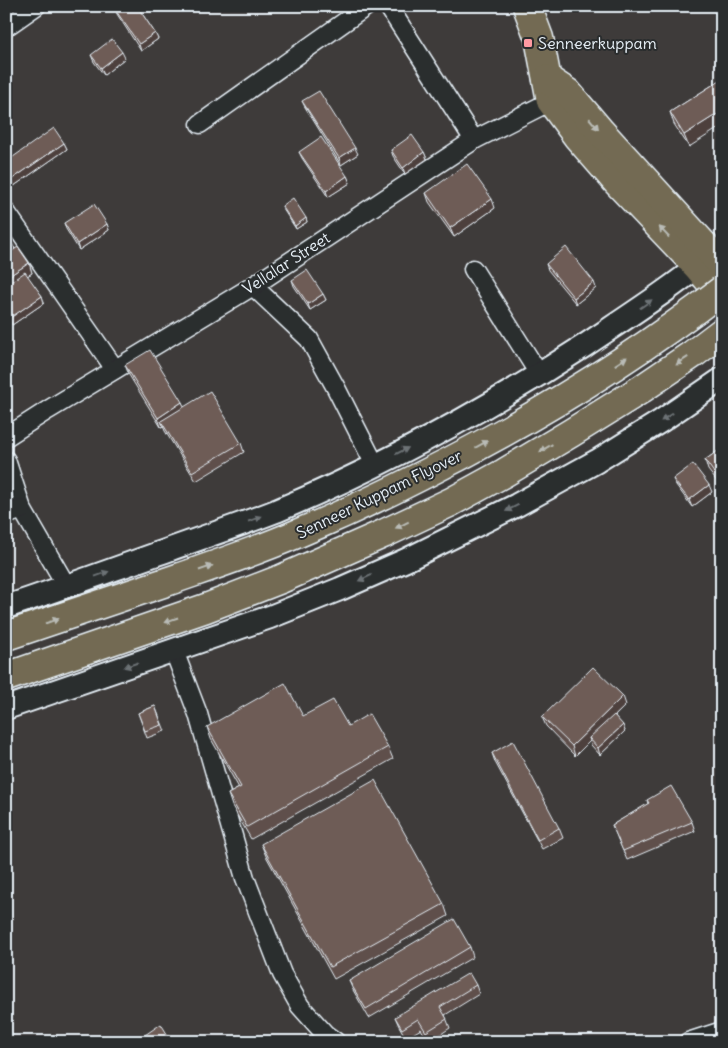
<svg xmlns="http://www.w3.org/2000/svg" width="728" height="1048" font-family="Delius,sans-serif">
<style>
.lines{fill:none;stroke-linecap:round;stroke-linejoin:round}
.minor-casing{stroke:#e8f1f8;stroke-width:21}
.tertiary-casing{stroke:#e8f1f8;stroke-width:26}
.primary-casing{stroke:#e8f1f8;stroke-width:31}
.trunk-casing{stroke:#e8f1f8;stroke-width:31}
.minor{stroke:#2a2d2e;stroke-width:18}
.tertiary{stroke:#2a2d2e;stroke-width:22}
.primary{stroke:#736b52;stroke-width:28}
.trunk{stroke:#736b52;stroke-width:28}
.trunk-bridge-casing{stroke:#e8f1f8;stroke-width:31;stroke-linecap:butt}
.trunk-bridge{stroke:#736b52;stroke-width:28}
.wall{fill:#5f4f4b;stroke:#e8f1f8}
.shaded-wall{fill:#4d403d;stroke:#e8f1f8}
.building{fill:#6e5c57;stroke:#e8f1f8}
.oneway{fill:#b9bbb6}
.oneway2{fill:#6c7275}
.poi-dot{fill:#ff9aa2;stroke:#2a2d2e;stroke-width:2}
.labels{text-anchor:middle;stroke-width:4;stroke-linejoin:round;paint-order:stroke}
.poi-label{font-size:16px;fill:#e8f1f8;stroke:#2a2d2e;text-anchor:start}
.street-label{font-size:16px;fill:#e8f1f8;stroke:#2a2d2e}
</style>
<rect width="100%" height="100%" fill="#3e3b3a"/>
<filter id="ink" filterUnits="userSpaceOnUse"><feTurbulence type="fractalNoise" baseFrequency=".02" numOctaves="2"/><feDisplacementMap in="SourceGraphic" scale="10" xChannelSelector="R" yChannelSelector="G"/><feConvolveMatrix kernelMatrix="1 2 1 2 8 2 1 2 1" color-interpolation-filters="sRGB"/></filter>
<g filter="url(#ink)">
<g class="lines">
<g class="minor-casing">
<g id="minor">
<path d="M388,6L474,140"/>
<path d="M6,27L36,6"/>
<path d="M200,124L367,6"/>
<path d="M6,212L115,369"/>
<path d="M473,269L539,374"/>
<path d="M253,286L309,339L336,388L375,465"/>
<path d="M6,437L48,410L253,286L474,140L559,97"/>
<path d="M6,460L22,509L67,587"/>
<path d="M6,515L22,509"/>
<path d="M174,651L198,714L245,878L282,974L300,1006L325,1034L336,1042"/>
<path d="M688,1042L722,1031"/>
</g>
</g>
<g class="tertiary-casing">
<g id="tertiary">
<path d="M6,607C60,589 114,569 168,550C204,537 240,525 276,511C383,466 487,409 584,346C627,317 671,289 711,256"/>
<path d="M6,708L270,617L340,589L406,560L517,505L597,461L661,421L722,379"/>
</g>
</g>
<g class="primary-casing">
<g id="primary">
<path d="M527,6L539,38L551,101L577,136L617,182L698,267L722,296"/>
<path d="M547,79L568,93L601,132L722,265"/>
</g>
</g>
<g class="trunk-casing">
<path id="trunk" d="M6,677L206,608L281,579L383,534L451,502L504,473L571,433L640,390L693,354L722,332"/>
</g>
<use href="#minor" class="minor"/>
<use href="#tertiary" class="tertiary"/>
<use href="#primary" class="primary"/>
<use href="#trunk" class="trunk"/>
<g class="trunk-bridge-casing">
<path id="trunk-bridge" d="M6,636C60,618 113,600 166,582C209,567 252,553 294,535C337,517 380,497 421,476C527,423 628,362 722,290"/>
</g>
<use href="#trunk-bridge" class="trunk-bridge"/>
</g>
<g class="wall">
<path d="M114,6H137L155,33L158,39L141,51L117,14Z"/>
<path d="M91,55L125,58L104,75L94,62Z"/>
<path d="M722,79L689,147L674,124L670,112Z"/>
<path d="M302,101L358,154L341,165L305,107Z"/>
<path d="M64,143L67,149L14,186L6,175V162Z"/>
<path d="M391,150L424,152L427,159L405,174L393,156Z"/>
<path d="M299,152L347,176L350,183L328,197L302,158Z"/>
<path d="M426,193L495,208L454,237L429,202Z"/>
<path d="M282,206L306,218L307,222L296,229L283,209Z"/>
<path d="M64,223L107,224L109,230L79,250L66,229Z"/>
<path d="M6,235L15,249L29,263L32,273L27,276L42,296L44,303L12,325L6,316Z"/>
<path d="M546,264L596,288L576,304L548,270Z"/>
<path d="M292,280L323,294L326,300L310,310L294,286Z"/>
<path d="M125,365L182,402L184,407L241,443L244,452L196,481L165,431L163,426L161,427L129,375Z"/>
<path d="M722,448V488L708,470L705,460Z"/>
<path d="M6,469L13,499L6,502Z"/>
<path d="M673,479L712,492L692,507L676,485Z"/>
<path d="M626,705L615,716L625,731L600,755L591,745L590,741L575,756L546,726L542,717Z"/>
<path d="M155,706L165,731L147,738L138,713Z"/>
<path d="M303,716L348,726L388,747L393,759L251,839L232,806L228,794L239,788L211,739L207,727Z"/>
<path d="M492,753L559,828L563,838L542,849L495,762Z"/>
<path d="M647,800L692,822L695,831L627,860L612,825L648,804Z"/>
<path d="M261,844L444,904L448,916L334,979L266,856Z"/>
<path d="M470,947L473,957L369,1018L353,990L349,981Z"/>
<path d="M476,985L479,994L445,1015L450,1028L429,1042L421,1029L406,1038L399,1026L395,1017Z"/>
</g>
<g class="shaded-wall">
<path d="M155,33L158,39L141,51L139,44Z"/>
<path d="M122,52L125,58L104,75L101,68Z"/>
<path d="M722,111V126L689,147L684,135Z"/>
<path d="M64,143L67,149L14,186L11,180Z"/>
<path d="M355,148L358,154L341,165L339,158Z"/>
<path d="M424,152L427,159L405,174L403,168Z"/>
<path d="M347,176L350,183L328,197L326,191Z"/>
<path d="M492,199L495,208L454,237L450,228Z"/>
<path d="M306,218L307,222L296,229L295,226Z"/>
<path d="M107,224L109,230L79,250L77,244Z"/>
<path d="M13,245L15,251L6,257V249Z"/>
<path d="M29,263L32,273L6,289V278Z"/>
<path d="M594,282L596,288L576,304L574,298Z"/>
<path d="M323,294L326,300L310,310L308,304Z"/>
<path d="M42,296L44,303L12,325L10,318Z"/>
<path d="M182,402L186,411L161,421L163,426L161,427L158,418Z"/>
<path d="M6,469L13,499L6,473Z"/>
<path d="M709,485L712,492L692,507L689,500Z"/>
<path d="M623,696L626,705L590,740L589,738L590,741L575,756L572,746Z"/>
<path d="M623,725L625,731L600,755L598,748Z"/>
</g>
<g class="building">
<path d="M117,6H137L155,33L139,44L114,8Z"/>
<path d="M112,39L122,52L101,68L91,55Z"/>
<path d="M722,79V111L684,135L670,112Z"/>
<path d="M319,91L355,148L339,158L302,101Z"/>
<path d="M54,128L64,143L11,180L6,172V162Z"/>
<path d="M412,135L424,152L403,168L391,150Z"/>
<path d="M321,137L347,176L326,191L299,152Z"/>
<path d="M467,164L492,199L450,228L426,193Z"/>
<path d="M293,198L306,218L295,226L282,206Z"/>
<path d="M94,204L107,224L77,244L64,223Z"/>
<path d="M6,235L13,245L6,249Z"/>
<path d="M18,247L29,263L6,278V255Z"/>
<path d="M566,247L594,282L574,298L546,264Z"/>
<path d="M307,270L323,294L308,304L292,280Z"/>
<path d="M25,272L42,296L10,318L6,313V285Z"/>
<path d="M150,350L182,402L158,418L125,365Z"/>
<path d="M210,391L241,443L192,472L161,421Z"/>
<path d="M722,448V484L705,460Z"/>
<path d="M693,464L709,485L689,500L673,479Z"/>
<path d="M6,473L11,492L6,494Z"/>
<path d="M593,667L623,696L572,746L542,717Z"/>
<path d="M285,683L303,716L333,700L348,726L369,714L388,747L247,827L228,794L241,787L207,727Z"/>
<path d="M155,706L162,725L145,731L138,713Z"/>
<path d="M614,715L623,725L598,748L589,738Z"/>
<path d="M513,741L559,828L538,840L492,753Z"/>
<path d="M375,780L444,904L330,967L261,844Z"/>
<path d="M671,786L692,822L623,851L612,825L649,803L647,800Z"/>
<path d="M454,919L470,947L366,1009L349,981Z"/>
<path d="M469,973L476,985L440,1007L447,1019L426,1032L418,1019L402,1029L395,1017Z"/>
<path d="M161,1024L172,1042H150L145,1035Z"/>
</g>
<defs><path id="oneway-solid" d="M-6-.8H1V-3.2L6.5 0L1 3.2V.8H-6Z" transform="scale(1.25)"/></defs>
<g class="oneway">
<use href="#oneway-solid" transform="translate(594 124) rotate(50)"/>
<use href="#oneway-solid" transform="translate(664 232) rotate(-133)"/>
<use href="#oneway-solid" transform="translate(621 361) rotate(-34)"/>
<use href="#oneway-solid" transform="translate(682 361) rotate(146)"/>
<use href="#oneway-solid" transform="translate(482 444) rotate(-28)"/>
<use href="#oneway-solid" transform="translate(546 448) rotate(149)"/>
<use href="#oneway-solid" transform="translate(402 525) rotate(154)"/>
<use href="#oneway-solid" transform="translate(206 568) rotate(-19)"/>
<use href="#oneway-solid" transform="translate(171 620) rotate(161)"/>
<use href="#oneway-solid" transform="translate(52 621) rotate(-19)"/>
</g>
<g class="oneway2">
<use href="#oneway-solid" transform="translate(646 304) rotate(-35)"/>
<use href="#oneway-solid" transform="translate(667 417) rotate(146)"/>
<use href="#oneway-solid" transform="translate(402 451) rotate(-27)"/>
<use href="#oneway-solid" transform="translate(512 508) rotate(153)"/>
<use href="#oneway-solid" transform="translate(255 519) rotate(-21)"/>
<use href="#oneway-solid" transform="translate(102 574) rotate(-20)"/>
<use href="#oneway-solid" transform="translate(365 578) rotate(156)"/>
<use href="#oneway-solid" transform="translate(131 665) rotate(161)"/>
</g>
</g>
<rect class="poi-dot" x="523" y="38" width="10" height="10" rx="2.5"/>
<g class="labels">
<g class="poi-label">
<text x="538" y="49">Senneerkuppam</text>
</g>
<g class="street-label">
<text transform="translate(286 263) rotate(-33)" y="6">Vellalar Street</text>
<text transform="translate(379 494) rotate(-26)" y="6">Senneer Kuppam Flyover</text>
</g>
</g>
<rect width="728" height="1048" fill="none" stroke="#2a2d2e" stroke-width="25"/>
<rect x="12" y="12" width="703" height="1023" fill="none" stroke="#e8f1f8" stroke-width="2" filter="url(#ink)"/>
</svg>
